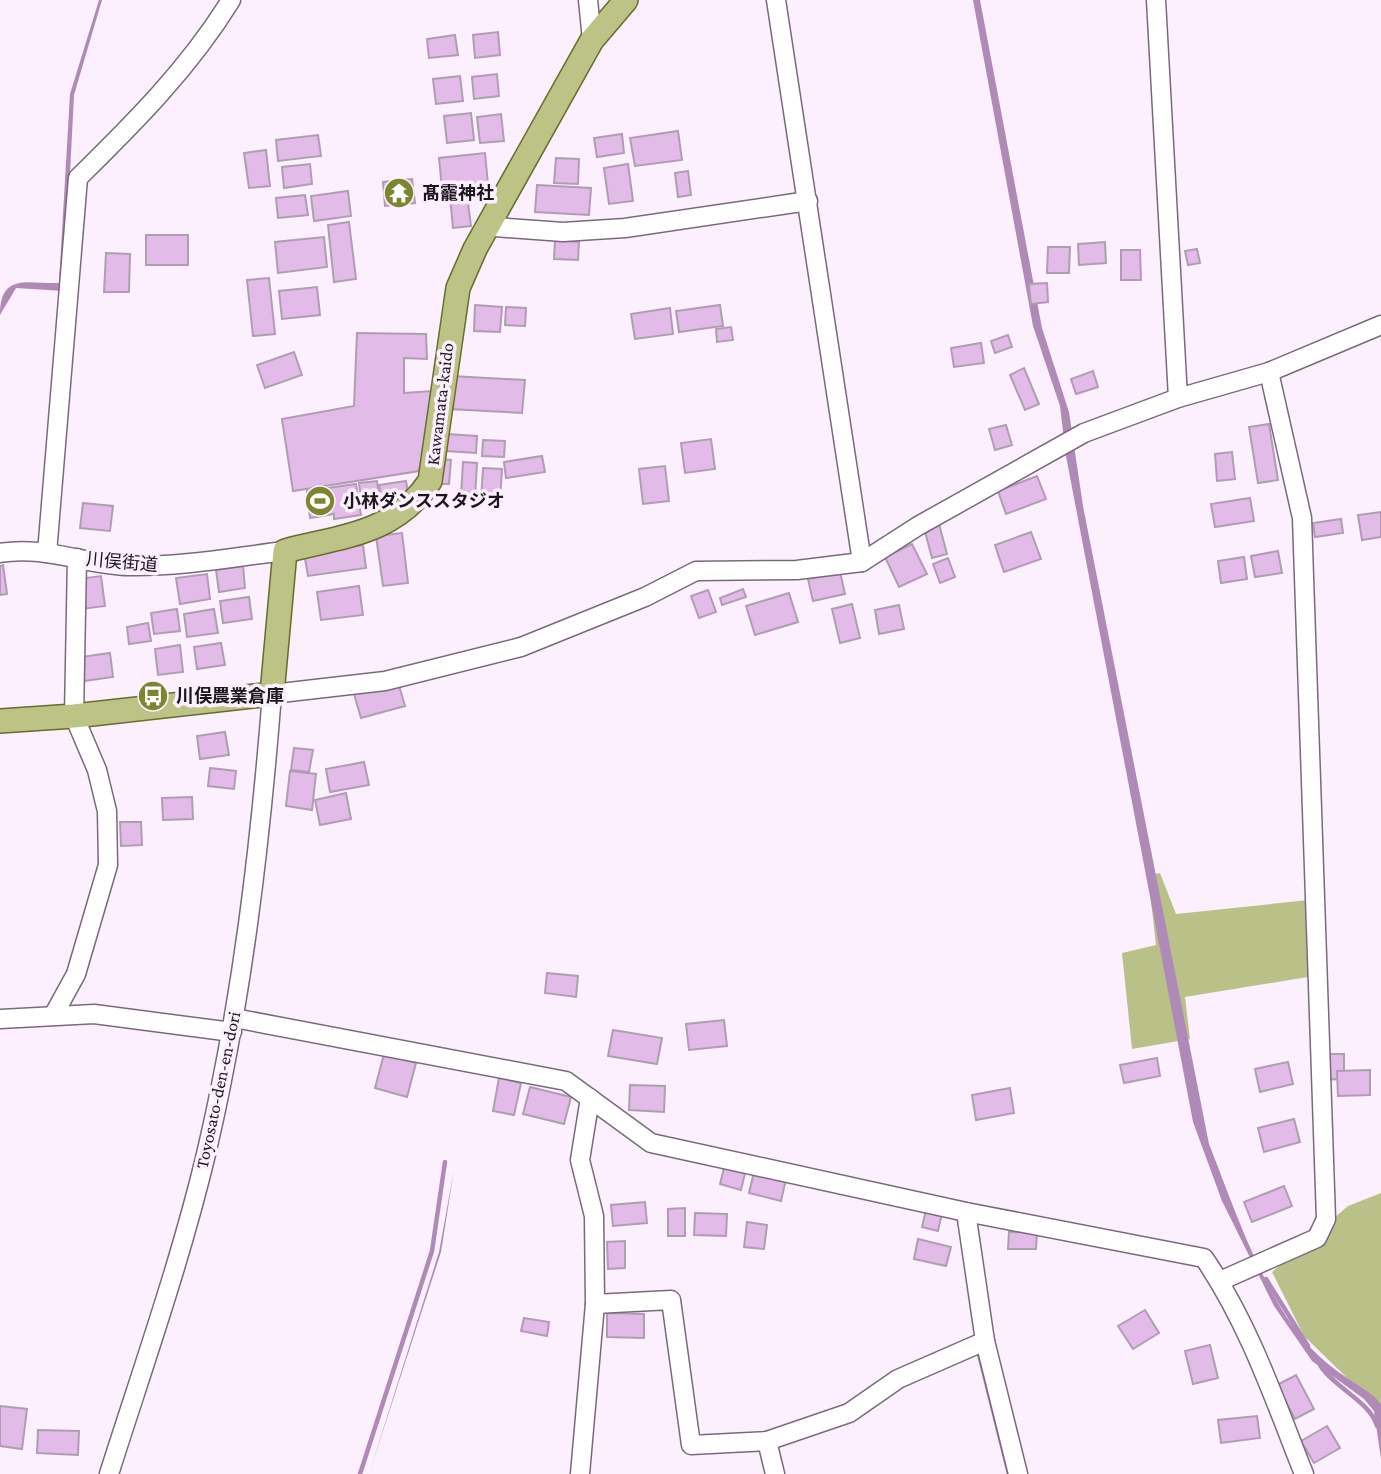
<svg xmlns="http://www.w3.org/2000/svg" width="1381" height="1474" font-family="'Crimson Pro','Noto Sans JP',serif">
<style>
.forest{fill:#bac188}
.water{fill:#b08ab6}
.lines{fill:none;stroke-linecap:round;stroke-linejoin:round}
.stream{stroke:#b08ab6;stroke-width:4.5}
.building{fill:#e3bbe9;stroke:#af9db2;stroke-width:2}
.minor-casing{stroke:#7a697d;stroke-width:21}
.major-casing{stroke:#686c2c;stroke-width:26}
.minor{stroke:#fff;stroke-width:18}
.major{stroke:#bdc285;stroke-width:23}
.labels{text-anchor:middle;stroke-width:7;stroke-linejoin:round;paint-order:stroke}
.poi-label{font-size:18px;font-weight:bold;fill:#1c161e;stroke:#fcf0fe;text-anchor:start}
.street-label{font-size:18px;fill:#1c161e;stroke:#fcf0fe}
</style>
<rect width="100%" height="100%" fill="#fcf0fe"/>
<g class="forest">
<path d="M1160,873L1176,914L1309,900L1308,977L1185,997L1190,1039L1132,1049L1122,953L1156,945L1148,875Z"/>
<path d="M1381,1193V1428L1380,1410L1304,1336L1272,1272L1348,1206Z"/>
</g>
<g class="water">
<path d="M99,0H102L74,95L64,291L16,288L0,315C0,272 28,284 59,283L70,94Z"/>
<path d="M973,0H980L1042,328L1069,412L1083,506L1209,1144C1234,1207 1268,1310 1318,1355C1334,1371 1356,1383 1375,1397L1381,1405V1459L1374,1411L1364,1399L1312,1361L1274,1306L1222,1201L1193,1122L1066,456L1060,406L1033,326Z"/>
<path d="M454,1170L441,1252L369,1474L439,1252Z"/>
</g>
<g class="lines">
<g class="stream">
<path d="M1266,1279L1308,1346"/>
<path d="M979,1354L1009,1474"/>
<path d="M1320,1365C1334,1388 1370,1401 1377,1426"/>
<path d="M360,1474L432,1251L445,1162"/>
</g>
</g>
<g class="building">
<path d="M498,32L500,55L475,58L473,35Z"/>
<path d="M455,35L458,55L429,58L427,39Z"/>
<path d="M497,74L499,96L474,99L472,77Z"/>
<path d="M460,76L463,101L436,104L433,79Z"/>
<path d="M471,113L474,140L447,143L444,116Z"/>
<path d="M501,114L504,141L480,143L477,117Z"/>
<path d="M678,131L682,160L635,166L630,138Z"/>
<path d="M622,134L624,153L597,157L594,138Z"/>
<path d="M318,135L321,156L278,161L276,140Z"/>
<path d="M266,150L270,186L249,188L244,153Z"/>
<path d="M485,153L488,184L442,189L439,158Z"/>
<path d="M556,158L579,159L578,184L554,183Z"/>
<path d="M310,164L312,184L284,188L282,167Z"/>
<path d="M628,164L633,201L609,204L604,168Z"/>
<path d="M688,171L691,195L678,197L675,173Z"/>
<path d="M412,179L415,203L385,206L383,182Z"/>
<path d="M537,185L591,188L589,215L535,212Z"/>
<path d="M348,191L351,216L314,221L311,196Z"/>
<path d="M305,195L308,215L278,218L276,198Z"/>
<path d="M467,195L471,226L453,228L450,197Z"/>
<path d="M349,222L356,279L334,282L328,225Z"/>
<rect x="146" y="235" width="42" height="30"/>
<path d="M324,237L327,267L278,273L275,242Z"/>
<path d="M555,240L579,242L578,260L554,259Z"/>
<path d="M1105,242L1106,263L1079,265L1078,244Z"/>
<path d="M1048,247H1070L1069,273H1047Z"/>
<path d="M1197,249L1200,263L1188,265L1185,251Z"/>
<path d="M1121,250H1140L1141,280H1121Z"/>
<path d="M106,253L130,254L129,292H104Z"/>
<path d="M269,278L275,334L253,336L247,280Z"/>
<path d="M1047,283L1048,302L1031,304L1029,284Z"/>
<path d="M317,287L320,315L282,319L279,291Z"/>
<path d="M475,305L502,307L500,332L474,331Z"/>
<path d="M720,305L723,326L679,332L676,311Z"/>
<path d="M506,307L526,308L525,326L505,325Z"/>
<path d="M670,308L673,334L635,339L631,314Z"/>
<path d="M731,327L733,340L717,342L716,329Z"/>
<path d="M357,333L426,334L427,359L404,358V393L433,391L429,428L419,471L293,491L282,419L354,406Z"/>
<path d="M1008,335L1012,347L995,353L991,341Z"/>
<path d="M981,343L984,363L954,367L951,348Z"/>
<path d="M294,352L302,375L265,388L257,365Z"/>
<path d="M1024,368L1039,404L1025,410L1010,375Z"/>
<path d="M1093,371L1098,387L1076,394L1071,379Z"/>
<path d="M451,376L525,380L522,413L449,409Z"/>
<path d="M1269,424L1278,480L1258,483L1249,427Z"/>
<path d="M1006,425L1012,445L995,450L989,429Z"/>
<path d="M447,434L477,436L476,453L446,451Z"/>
<path d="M711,439L715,469L685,473L681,443Z"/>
<path d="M483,440L505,441L504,457L482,456Z"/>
<path d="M1232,452L1235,479L1217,481L1215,454Z"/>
<path d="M542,456L545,472L506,478L504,462Z"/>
<path d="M440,459L451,460L449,484H439Z"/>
<path d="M463,462L477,463L475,497L461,496Z"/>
<path d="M665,466L669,501L643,504L639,469Z"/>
<path d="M483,468L502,469L500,501L481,500Z"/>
<path d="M1037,476L1046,499L1006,514L998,491Z"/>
<path d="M377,481L379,497L361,499L359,483Z"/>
<path d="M406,481L408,493L381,497L379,485Z"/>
<path d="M356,484L361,515L334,519V514L310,518L307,491Z"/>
<path d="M1250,498L1254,521L1215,527L1211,504Z"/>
<path d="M83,503L113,506L110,531L80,528Z"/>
<path d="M1381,512V537L1362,540L1358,515Z"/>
<path d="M1341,519L1343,533L1315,537L1313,523Z"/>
<path d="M939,524L947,554L932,558L924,528Z"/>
<path d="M1031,532L1041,559L1004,572L995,545Z"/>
<path d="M402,533L408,583L383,586L376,536Z"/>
<path d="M912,544L927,574L899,587L885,557Z"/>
<path d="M363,545L366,568L308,576L304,553Z"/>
<path d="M1278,551L1282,573L1255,577L1251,556Z"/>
<path d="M1244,557L1247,579L1221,583L1218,561Z"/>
<path d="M948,558L955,577L940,583L933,564Z"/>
<path d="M3,565L7,594L0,595V566Z"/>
<path d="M243,566L245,588L219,592L216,570Z"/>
<path d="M840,572L845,594L813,601L808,579Z"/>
<path d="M207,574L210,599L180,604L176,578Z"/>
<path d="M101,576L105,606L82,609L78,579Z"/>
<path d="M359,586L363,615L321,620L317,592Z"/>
<path d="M743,589L746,597L722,605L720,598Z"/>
<path d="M708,590L716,612L699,618L691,596Z"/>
<path d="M789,593L798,622L755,635L746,606Z"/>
<path d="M249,597L252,619L223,623L220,601Z"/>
<path d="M852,604L860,638L840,643L832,609Z"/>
<path d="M899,605L904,629L879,634L875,610Z"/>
<path d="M177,609L180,631L154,634L151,613Z"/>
<path d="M214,609L218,633L187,637L184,614Z"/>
<path d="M148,623L151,641L129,644L127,627Z"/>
<path d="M221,643L225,665L197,669L194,647Z"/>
<path d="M180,645L183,672L158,675L155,649Z"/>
<path d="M110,653L113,677L84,681L81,657Z"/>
<path d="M398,682L405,706L361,718L354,694Z"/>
<path d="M225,732L229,755L200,759L197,736Z"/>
<path d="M294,748L313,750L309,772L291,770Z"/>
<path d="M364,762L369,785L330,792L326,769Z"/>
<path d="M210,768L236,771L234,789L208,786Z"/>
<path d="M290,771L316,774L312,810L286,806Z"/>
<path d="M346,793L351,819L320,825L315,800Z"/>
<path d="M192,797L193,819L163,820L162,798Z"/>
<path d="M120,822H141L142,845L121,846Z"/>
<path d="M547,973L578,976L576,997L545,993Z"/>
<path d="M724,1020L727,1046L689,1050L686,1024Z"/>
<path d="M613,1030L662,1038L657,1064L608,1056Z"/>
<path d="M384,1054L416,1063L407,1097L375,1088Z"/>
<path d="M1316,1054H1344V1079L1316,1080Z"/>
<path d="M1157,1058L1160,1076L1124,1083L1120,1065Z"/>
<path d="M1288,1062L1293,1084L1260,1092L1255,1069Z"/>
<path d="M1370,1070V1095L1338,1096L1337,1071Z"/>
<path d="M499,1078L521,1083L514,1115L493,1111Z"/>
<path d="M630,1085L665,1086L664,1112L629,1110Z"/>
<path d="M530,1087L571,1097L564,1124L523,1114Z"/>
<path d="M1010,1088L1014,1113L976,1120L972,1095Z"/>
<path d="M1294,1119L1300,1142L1264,1152L1258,1128Z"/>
<path d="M725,1164L746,1169L741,1190L720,1184Z"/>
<path d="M754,1172L786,1179L781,1201L749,1193Z"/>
<path d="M1284,1186L1292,1206L1252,1222L1244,1202Z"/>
<path d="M645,1202L647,1223L613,1226L611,1205Z"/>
<path d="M685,1208V1236H668V1209Z"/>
<path d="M926,1210L942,1213L938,1231L922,1227Z"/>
<path d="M695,1213L727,1214L726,1236L694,1235Z"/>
<path d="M747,1222L767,1225L764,1249L744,1247Z"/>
<path d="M1009,1232H1037L1036,1249H1008Z"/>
<path d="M918,1239L951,1247L946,1266L914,1259Z"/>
<path d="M625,1241V1268L608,1269L607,1242Z"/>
<path d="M1145,1310L1159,1333L1133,1349L1118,1326Z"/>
<path d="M607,1313L644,1314V1338L607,1337Z"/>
<path d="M524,1318L549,1322L547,1336L521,1331Z"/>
<path d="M1210,1345L1218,1378L1193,1384L1185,1351Z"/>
<path d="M1296,1375L1314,1409L1295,1419L1277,1385Z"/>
<path d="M0,1406L27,1409L22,1449L0,1446Z"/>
<path d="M1257,1416L1260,1438L1221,1443L1218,1420Z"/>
<path d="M1327,1426L1340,1448L1314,1463L1301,1441Z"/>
<path d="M38,1430L79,1431L78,1455L37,1453Z"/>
</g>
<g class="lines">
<g class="minor-casing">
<g id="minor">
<path d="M588,0L592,40"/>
<path d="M776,0L862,562"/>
<path d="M1156,0L1178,398"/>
<path d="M489,223L495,227L563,232L625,228L808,201"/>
<path d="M0,553C44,545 86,565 129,566C181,567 234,557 285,551"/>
<path d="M47,553L78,178C135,122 189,68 231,0"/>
<path d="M53,1016L76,974L108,865L107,811L97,770L74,716L77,558"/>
<path d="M234,1018L566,1081L651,1143L966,1212L1204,1258C1249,1324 1275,1401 1304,1474"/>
<path d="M0,1019L94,1014L232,1032"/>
<path d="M966,1212L985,1341L1018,1474"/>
<path d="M1220,1281L1317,1238L1326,1219L1302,518L1269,372"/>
<path d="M595,1304L671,1300L691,1445L767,1441L849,1413L898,1379L985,1341"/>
<path d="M767,1441L775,1474"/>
<path d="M109,1474C143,1367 181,1260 207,1150C242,1000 260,847 272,694L385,681L521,647L645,597L696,571L797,570L862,562L918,526L1084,433L1178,398L1269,372L1381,325"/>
<path d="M580,1474L595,1304L594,1216L580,1160L590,1098"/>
</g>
</g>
<g class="major-casing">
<path id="major" d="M0,721L74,716L272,694L285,551C342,536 395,534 430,481L458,288L475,249L592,40L626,0"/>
</g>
<use href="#minor" class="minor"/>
<use href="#major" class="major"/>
</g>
<defs>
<g id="temple-disc" transform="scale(1.575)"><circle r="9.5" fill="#7e8531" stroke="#fcf0fe"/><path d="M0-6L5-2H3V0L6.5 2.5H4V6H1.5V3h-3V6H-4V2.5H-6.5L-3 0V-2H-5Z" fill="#fff"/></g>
<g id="stadium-disc" transform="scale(1.575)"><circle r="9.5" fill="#7e8531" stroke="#fcf0fe"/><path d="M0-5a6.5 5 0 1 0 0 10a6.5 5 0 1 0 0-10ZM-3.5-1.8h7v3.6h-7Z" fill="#fff"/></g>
<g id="bus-disc" transform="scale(1.575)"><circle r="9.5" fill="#7e8531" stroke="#fcf0fe"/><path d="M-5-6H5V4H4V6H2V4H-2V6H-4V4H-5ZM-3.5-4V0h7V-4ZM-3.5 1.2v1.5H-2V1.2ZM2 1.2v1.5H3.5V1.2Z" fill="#fff"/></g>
</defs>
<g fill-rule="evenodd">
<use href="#temple-disc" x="399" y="193"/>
<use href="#stadium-disc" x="320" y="501"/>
<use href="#bus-disc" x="153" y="696"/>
</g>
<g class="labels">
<g class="poi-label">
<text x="422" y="199">髙靇神社</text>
<text x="343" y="507">小林ダンススタジオ</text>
<text x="176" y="702">川俣農業倉庫</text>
</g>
<g class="street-label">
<text transform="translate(440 404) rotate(-83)" y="6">Kawamata-kaido</text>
<text transform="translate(122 562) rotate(5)" y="6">川俣街道</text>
<text transform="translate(218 1090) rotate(-78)" y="6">Toyosato-den-en-dori</text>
</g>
</g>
</svg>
